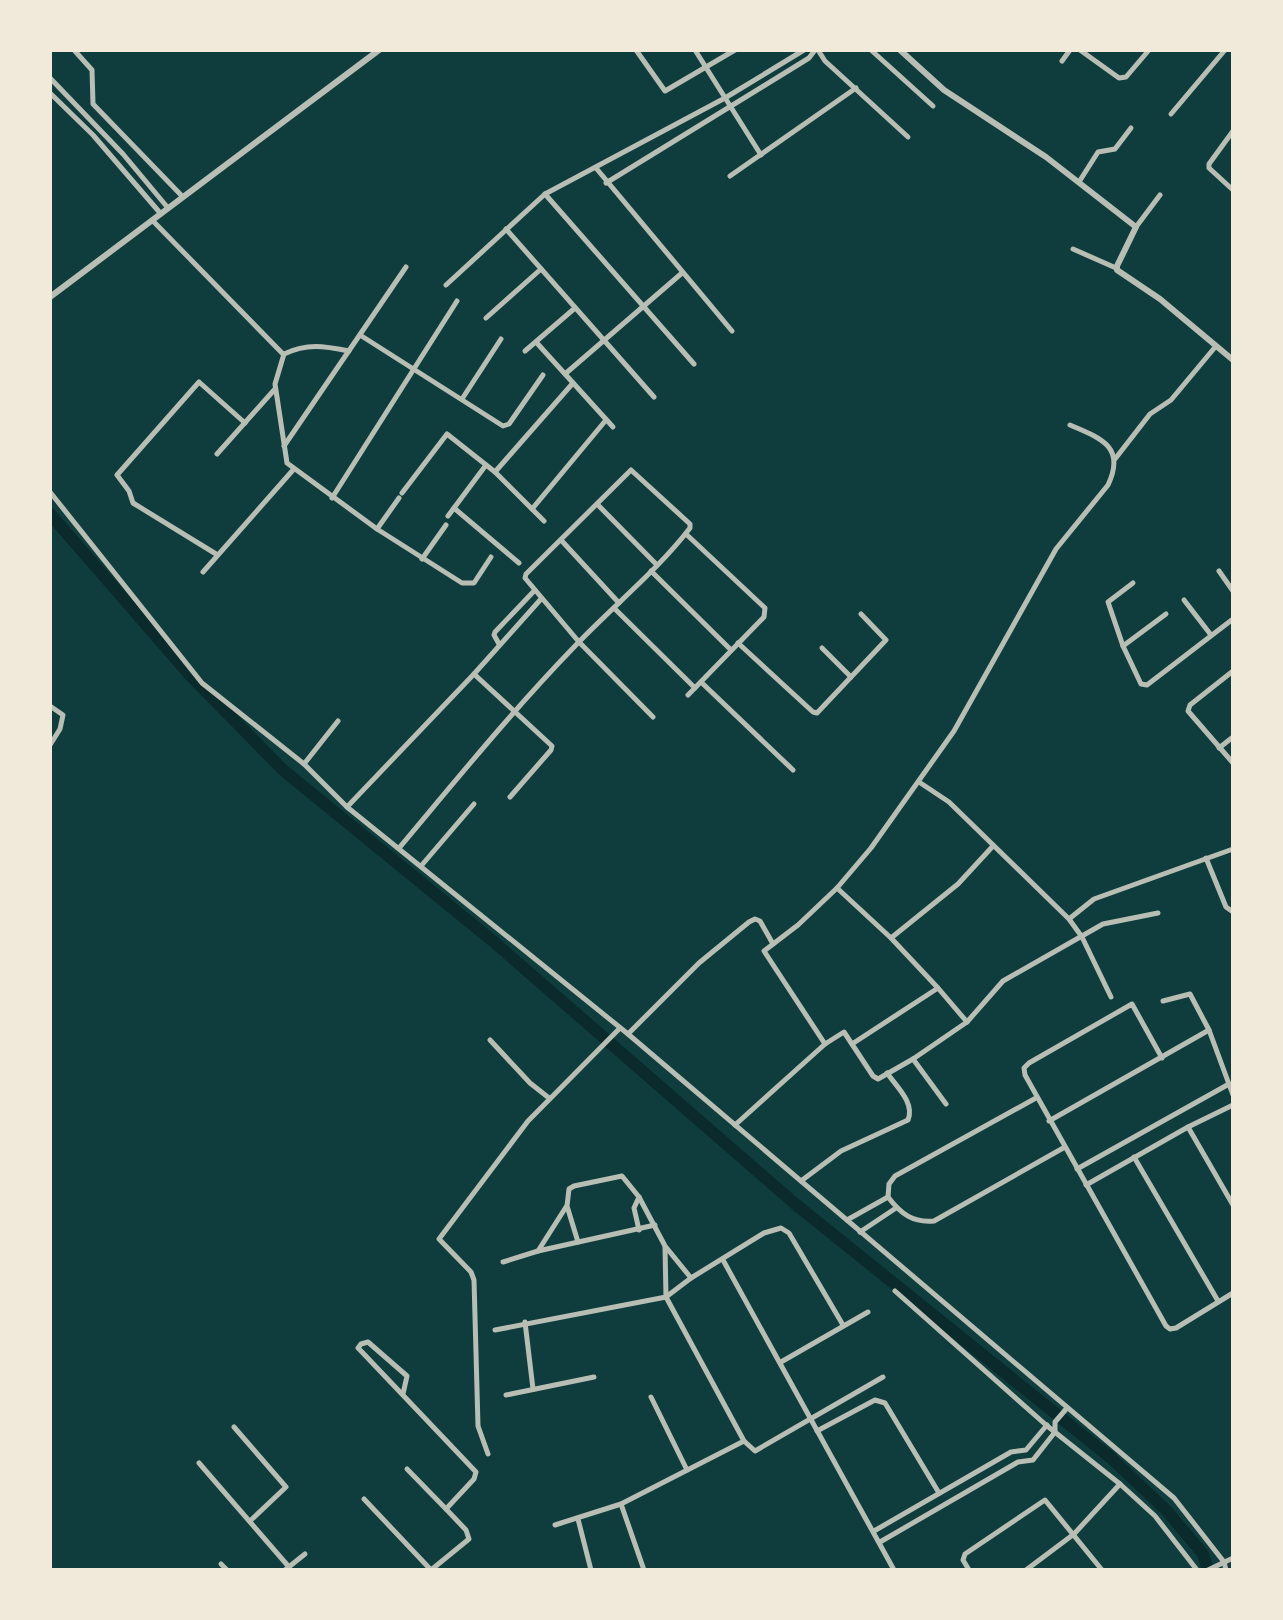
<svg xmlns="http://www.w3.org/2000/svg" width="1283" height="1620" font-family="'Roboto Serif',serif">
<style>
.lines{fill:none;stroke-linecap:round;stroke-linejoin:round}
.canal{stroke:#0a2a2b;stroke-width:12}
.minor{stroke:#b8beb3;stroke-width:5}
.tertiary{stroke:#b8beb3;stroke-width:6}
</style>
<rect width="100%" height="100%" fill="#0f3d3e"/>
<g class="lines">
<path class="canal" d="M50,514L189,674L283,770L494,942L794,1203L1111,1458L1167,1511L1203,1554L1208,1570"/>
<g class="minor">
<path d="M74,50L92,70L93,104L182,196"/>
<path d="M636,50L665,91L735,50"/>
<path d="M695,50L761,155"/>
<path d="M818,50L825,61L908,137"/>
<path d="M871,50L933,106"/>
<path d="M1080,50L1119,78L1126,77L1149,50"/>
<path d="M1062,61L1070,50"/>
<path d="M50,78L123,154L168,208"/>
<path d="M50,93L93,135L161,214"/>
<path d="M1171,114L1225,50"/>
<path d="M1233,131L1209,164V168L1233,190"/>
<path d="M596,168L732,331"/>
<path d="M730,176L856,88"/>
<path d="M1079,182L1098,152L1115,149L1131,128"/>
<path d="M606,183L809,58L815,50"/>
<path d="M545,194L694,364"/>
<path d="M152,220L283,354"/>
<path d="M1136,227L1160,195"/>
<path d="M506,229L654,397"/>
<path d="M1073,249L1116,268"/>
<path d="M446,285L545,194L725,98L804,50"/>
<path d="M486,318L541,269"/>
<path d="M360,335L503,426L509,424L543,375"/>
<path d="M536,342L613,427"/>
<path d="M349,351C324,346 307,343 284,354L275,384L287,463L377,529L462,583H474L491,557"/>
<path d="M525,351L575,308"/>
<path d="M565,374L682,273"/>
<path d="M462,399L501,339"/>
<path d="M284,446L406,267"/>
<path d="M217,454L275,389"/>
<path d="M1115,459L1150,414L1171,400L1216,346"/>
<path d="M495,472L573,383"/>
<path d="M50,492L202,683L304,764L347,807L628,1034L1174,1498L1224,1562L1226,1570"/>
<path d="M402,493L447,434L495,472L544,521"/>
<path d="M332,498L457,301"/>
<path d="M597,504L657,565"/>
<path d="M454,508L519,563"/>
<path d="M532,509L606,420"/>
<path d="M448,516L486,465"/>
<path d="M377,529L399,498"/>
<path d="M686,534L765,608L764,617L688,695"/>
<path d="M561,540L619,603"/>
<path d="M216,554L133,503L129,491L117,475L199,382L245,423"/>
<path d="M422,559L446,525"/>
<path d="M651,571L731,650"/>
<path d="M1219,571L1233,591"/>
<path d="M203,572L293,470"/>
<path d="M1133,583L1108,602L1123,646L1141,684L1147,685L1233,619"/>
<path d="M1184,600L1211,635"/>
<path d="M614,608L695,688"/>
<path d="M738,643L813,712L817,713L886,640L861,614"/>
<path d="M499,644L494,635L495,632L535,590"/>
<path d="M1123,646L1166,614"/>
<path d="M822,648L851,677"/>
<path d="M1233,671L1190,705L1188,711L1233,763"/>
<path d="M474,674L552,746L551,750L510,797"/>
<path d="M701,682L793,770"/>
<path d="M50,706L63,715L60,729L50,745"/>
<path d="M1219,748L1233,737"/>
<path d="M304,764L338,721"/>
<path d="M919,782L949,802L1069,919L1082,937L1111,997"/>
<path d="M347,807L474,674L541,599"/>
<path d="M399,848C457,779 513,710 575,646C613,606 657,571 690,528V524L631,470L526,574L525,578L579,642L653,717"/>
<path d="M1206,858L1226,907L1233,912"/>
<path d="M421,866L474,804"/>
<path d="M837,888L891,938L958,884L993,846"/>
<path d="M1069,919L1094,899L1233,849"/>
<path d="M891,938L938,988"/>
<path d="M1209,1030L1233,1095"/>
<path d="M628,1034L699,963L749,922L755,919L760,921L773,944"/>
<path d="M490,1040L530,1083L549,1098"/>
<path d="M825,1044L764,951L798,925L837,888L871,848L954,731L1056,549L1108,485C1126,447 1101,438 1070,425"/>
<path d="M852,1044L938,988L967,1022"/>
<path d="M1162,1058L1132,1004L1029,1063L1024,1068L1025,1075L1166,1326L1170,1329L1176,1328L1233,1293"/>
<path d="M913,1059L946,1104"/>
<path d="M1036,1098L895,1176L889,1184L888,1197C901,1214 913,1223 934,1221L1065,1147"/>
<path d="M1049,1121L1209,1030L1190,994L1163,1001"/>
<path d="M735,1125L825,1044L844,1032L873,1076L878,1079L913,1059L967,1022L1003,981L1103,924L1158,913"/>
<path d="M1188,1127L1233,1205"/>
<path d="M1134,1157L1218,1301"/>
<path d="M1077,1169L1229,1084"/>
<path d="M801,1181L841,1151L908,1120C915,1103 897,1087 887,1073"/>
<path d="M1086,1185L1188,1127L1233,1105"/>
<path d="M847,1220L888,1197"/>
<path d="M639,1230L634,1208L639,1197"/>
<path d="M860,1232L896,1208"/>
<path d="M578,1242L567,1206L569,1189L574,1186L622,1176L639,1197L665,1246L691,1278"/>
<path d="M665,1247L666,1297L744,1441"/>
<path d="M538,1251L566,1207"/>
<path d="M723,1260L894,1570"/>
<path d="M503,1262L538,1251L655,1225"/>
<path d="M895,1291L1046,1425L1120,1484L1155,1516L1197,1570"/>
<path d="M525,1322L533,1389"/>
<path d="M495,1330L666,1297L691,1278L764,1233L781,1228L789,1233L843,1325"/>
<path d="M781,1362L868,1312"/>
<path d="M506,1395L594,1377"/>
<path d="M651,1397L687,1470"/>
<path d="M234,1427L286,1487L250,1521"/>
<path d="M817,1431L875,1400L885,1403L939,1493"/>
<path d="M488,1454L478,1426L474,1280L471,1272L439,1239L528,1121L620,1028"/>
<path d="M199,1463L289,1567"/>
<path d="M407,1469L446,1509"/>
<path d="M364,1499L431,1570L469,1539L466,1530L446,1509L474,1479L476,1472L361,1351L358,1348L361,1344L368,1342L407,1376L403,1394"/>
<path d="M621,1504L644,1570"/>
<path d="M578,1519L591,1570"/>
<path d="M555,1525L621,1504L744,1441L755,1451L883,1377"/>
<path d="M874,1531L1011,1452L1026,1450L1047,1425"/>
<path d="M880,1542L1018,1462L1033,1460L1055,1432V1422L1067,1408"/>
<path d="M221,1564L227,1570"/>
<path d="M285,1570L305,1554"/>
<path d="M969,1570L963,1560L965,1554L1045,1500L1102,1570"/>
<path d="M1026,1570L1074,1534L1120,1484"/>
<path d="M1208,1570L1233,1558"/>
</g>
<g class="tertiary">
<path d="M900,50L944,90L1046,157L1136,227L1117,266V270L1160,299L1233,360"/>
<path d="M50,297L379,50"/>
</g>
</g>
<rect width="1283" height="1620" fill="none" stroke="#f1e9da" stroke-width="104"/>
</svg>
